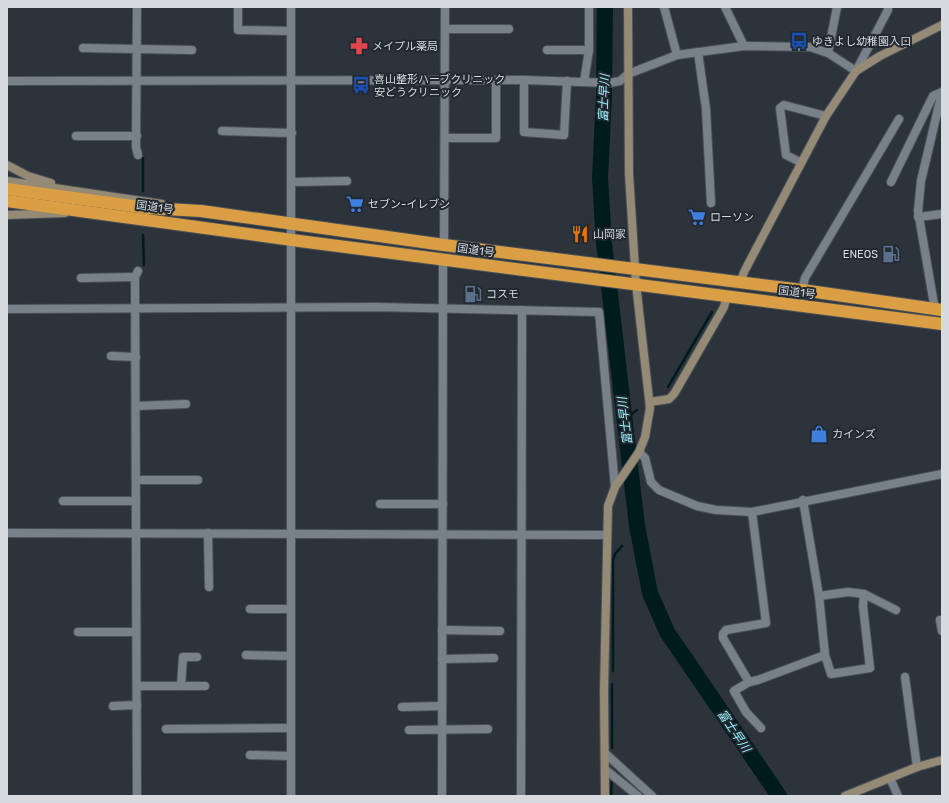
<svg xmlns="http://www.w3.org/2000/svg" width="949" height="803" font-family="Rubik,'Noto Sans JP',sans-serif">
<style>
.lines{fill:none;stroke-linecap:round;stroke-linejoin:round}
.stream{stroke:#001b1e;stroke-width:2.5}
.river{stroke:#001b1e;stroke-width:16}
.street-casing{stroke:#4b5157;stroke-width:10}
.secondary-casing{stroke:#4b5157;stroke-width:10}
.highway-casing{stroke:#4b5157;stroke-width:14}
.street{stroke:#78818a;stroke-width:8}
.secondary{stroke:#958a75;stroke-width:8}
.highway{stroke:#da9f45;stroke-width:12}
.labels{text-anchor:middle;stroke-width:4;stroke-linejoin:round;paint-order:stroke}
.poi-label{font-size:11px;fill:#d7dbe0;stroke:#222930;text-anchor:start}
.street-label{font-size:11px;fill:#d7dbe0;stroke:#222930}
.water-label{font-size:12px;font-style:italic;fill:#99f3fe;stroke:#222930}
</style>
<rect width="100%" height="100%" fill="#2c333b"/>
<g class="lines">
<g class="stream">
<path d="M143,158V191"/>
<path d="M143,235L144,265"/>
<path d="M668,387L712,312"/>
<path d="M625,419L637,410"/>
<path d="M613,671V560L615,554L622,546"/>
<path d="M612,748V684"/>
<path d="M611,796L612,778"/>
</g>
<path class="river" d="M605,7L604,95L600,178L604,243L637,526L650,593L667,632L779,796"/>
<g class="street-casing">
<g id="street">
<path d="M137,7L136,147L138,155"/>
<path d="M238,7V30L291,31"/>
<path d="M664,7L677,55"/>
<path d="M725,7L744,46"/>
<path d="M445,29H509"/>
<path d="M83,48L192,50"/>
<path d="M547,50H589"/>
<path d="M698,52L706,109L711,203"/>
<path d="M828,53L837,7"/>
<path d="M524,80V132L564,135L567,81"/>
<path d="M7,81L524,80L609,83L620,81L628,74L677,55L744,46L810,47L828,53L856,71L888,10V7"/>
<path d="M584,82L589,50V7"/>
<path d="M222,131L292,133"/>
<path d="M76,136H137"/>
<path d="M445,138H496V81"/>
<path d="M800,162L786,155L780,108L784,105L826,116"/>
<path d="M292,182L347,181"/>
<path d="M891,182L933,96L942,92"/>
<path d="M918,217L942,214"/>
<path d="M444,245L445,7"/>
<path d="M81,278L135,277"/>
<path d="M802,290L805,278L899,119"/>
<path d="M7,309L375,307L599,312L615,487"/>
<path d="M935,310L918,211L921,181L942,92"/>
<path d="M111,356L136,357"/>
<path d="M136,406L186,404"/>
<path d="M639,452L645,458L651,482L659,490L697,506L716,510L752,512L942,474"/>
<path d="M136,480H198"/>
<path d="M803,500L819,596L825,655L831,674L870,668L863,606L864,594"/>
<path d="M63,501H136"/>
<path d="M380,504H443"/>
<path d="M7,533L607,535"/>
<path d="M208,533L209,587"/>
<path d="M819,596L848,592L864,594L896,610"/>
<path d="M250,609H290"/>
<path d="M940,620L942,631"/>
<path d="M442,630L500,631"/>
<path d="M78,632H136"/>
<path d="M246,655L290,656"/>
<path d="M442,659L494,658"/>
<path d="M905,677L917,767"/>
<path d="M749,682L723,638V634L726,630L766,623L752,512"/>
<path d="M137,686H205"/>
<path d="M181,686L183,657H197"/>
<path d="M113,706L137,705"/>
<path d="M402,707L442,706"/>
<path d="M761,728L746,712L734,691L749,682L758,680L825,655"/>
<path d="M166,729L290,728"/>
<path d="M409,730L488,729"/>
<path d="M606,754L652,796"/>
<path d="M250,755L290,756"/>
<path d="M606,770L638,796"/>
<path d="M890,778L898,796"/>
<path d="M137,796L135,277L138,271"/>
<path d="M291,796V7"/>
<path d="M442,796L443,258"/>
<path d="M521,796L522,310"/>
</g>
</g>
<g class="secondary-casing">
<g id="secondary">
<path d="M7,165L28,176L51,183"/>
<path d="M7,181L162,204"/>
<path d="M7,215L65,213"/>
<path d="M740,283L744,272L826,116L856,71L880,56L942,25"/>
<path d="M650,402L669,399L674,394L724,307L727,296"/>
<path d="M605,796L604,692L608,506L615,487L639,452L645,437L650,408L636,284L629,174L628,7"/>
<path d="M845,796L917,767L942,760"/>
</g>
</g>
<g class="highway-casing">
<g id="highway">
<path d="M7,189L148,208L201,211L444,245L802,290L942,310"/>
<path d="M7,201L307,242L942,324"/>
</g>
</g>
<use href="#street" class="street"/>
<use href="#secondary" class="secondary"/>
<use href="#highway" class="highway"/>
</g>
<defs>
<g id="bus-bare" transform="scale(1.38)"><path d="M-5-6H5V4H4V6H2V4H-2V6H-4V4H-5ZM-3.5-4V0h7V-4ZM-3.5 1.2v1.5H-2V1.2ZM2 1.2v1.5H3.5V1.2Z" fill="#1a4fb4" stroke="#222930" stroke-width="2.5" paint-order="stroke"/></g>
<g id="pharmacy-bare" transform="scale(1.38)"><path d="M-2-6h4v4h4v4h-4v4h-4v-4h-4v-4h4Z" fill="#e0444e" stroke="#222930" stroke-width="2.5" paint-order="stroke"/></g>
<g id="supermarket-bare" transform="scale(1.38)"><path d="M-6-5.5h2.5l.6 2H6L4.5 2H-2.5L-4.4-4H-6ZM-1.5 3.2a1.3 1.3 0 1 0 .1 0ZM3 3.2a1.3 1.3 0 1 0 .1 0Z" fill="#3f7fe0" stroke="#222930" stroke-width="2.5" paint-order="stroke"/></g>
<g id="restaurant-bare" transform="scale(1.38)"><path d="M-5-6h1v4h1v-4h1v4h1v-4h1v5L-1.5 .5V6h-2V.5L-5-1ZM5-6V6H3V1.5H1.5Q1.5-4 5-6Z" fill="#e8710a" stroke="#222930" stroke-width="2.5" paint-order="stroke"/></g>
<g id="fuel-bare" transform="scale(1.38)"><path d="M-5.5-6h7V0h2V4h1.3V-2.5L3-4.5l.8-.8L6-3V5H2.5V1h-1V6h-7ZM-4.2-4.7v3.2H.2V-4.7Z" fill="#5c6f8a" stroke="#222930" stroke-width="2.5" paint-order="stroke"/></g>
<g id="shop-bare" transform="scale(1.38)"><path d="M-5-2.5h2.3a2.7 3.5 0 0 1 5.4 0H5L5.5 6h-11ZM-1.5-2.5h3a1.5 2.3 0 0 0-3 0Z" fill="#3f7fe0" stroke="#222930" stroke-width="2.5" paint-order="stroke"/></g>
</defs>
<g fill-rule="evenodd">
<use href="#bus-bare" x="799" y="41"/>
<use href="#pharmacy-bare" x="359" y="46"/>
<use href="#bus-bare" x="361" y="85"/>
<use href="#supermarket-bare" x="355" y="204"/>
<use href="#supermarket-bare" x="697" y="217"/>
<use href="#restaurant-bare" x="580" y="234"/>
<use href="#fuel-bare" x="891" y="254"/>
<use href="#fuel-bare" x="473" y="294"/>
<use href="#shop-bare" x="819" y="434"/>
</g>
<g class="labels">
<g class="poi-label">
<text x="812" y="45">ゆきよし幼稚園入口</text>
<text x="372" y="50">メイプル薬局</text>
<text x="374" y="83">喜山整形ハーブクリニック<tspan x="374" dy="13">安どうクリニック</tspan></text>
<text x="368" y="208">セブン-イレブン</text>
<text x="710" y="221">ローソン</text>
<text x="593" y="238">山岡家</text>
<text x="878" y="258" text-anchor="end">ENEOS</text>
<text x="486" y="298">コスモ</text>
<text x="832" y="438">カインズ</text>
</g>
<g class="street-label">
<text transform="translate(155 207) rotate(8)" y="4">国道1号</text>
<text transform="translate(476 250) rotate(8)" y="4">国道1号</text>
<text transform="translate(797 292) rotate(7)" y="4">国道1号</text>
</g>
<g class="water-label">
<text transform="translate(604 98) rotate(-88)" y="4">富士早川</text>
<text transform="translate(625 421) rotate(-97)" y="4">富士早川</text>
<text transform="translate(734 731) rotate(56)" y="4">富士早川</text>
</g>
</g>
<rect width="949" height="803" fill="none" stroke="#d7dbe0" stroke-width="16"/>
</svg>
